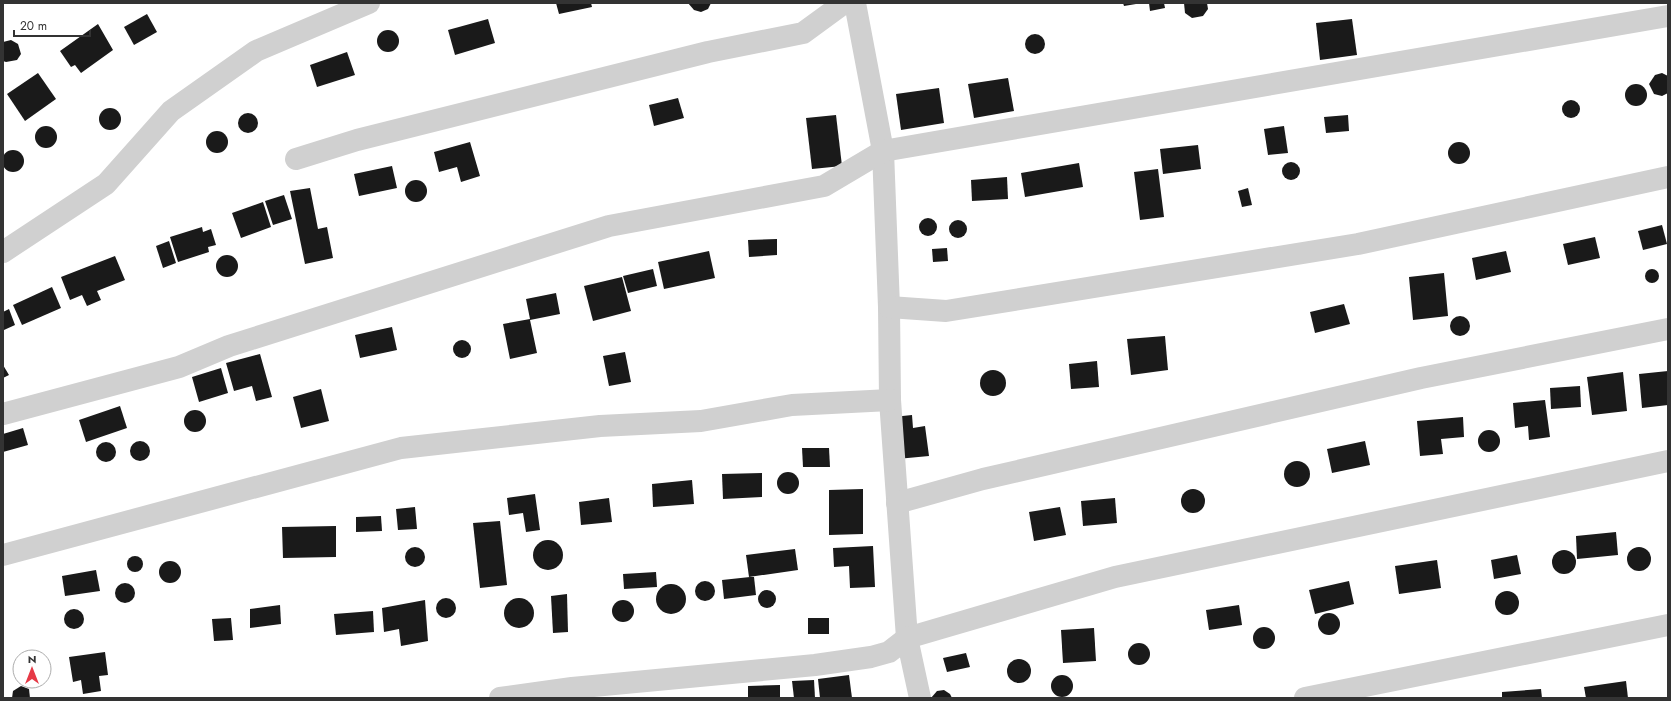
<svg xmlns="http://www.w3.org/2000/svg" width="1671" height="701" font-family="Jost,sans-serif">
<style>
.building{fill:#1a1a1a}
.lines{fill:none;stroke-linecap:round;stroke-linejoin:round}
.minor{stroke:#d0d0d0;stroke-width:22}
</style>
<rect width="100%" height="100%" fill="#fff"/>
<g class="building">
<path d="M556,3H591L592,7L559,14Z"/>
<path d="M688,3H711L708,9L701,12L694,10Z"/>
<path d="M1123,3H1136V4L1124,6Z"/>
<path d="M1149,3H1164L1165,8L1150,11Z"/>
<path d="M1184,3H1207L1208,9L1203,16L1192,18L1185,13Z"/>
<path d="M147,14L157,32L134,45L124,27Z"/>
<path d="M488,19L495,43L455,55L448,30Z"/>
<path d="M1352,19L1357,55L1320,60L1316,23Z"/>
<path d="M98,24L113,50L81,73L75,65L71,67L60,51Z"/>
<circle cx="388" cy="41" r="11"/>
<circle cx="1035" cy="44" r="10"/>
<path d="M11,40L18,44L21,54L17,60L6,62L3,61V42Z"/>
<path d="M347,52L355,75L317,87L310,65Z"/>
<path d="M38,73L56,99L25,121L7,94Z"/>
<path d="M1662,73L1668,76V93L1662,96L1654,94L1649,84L1655,75Z"/>
<path d="M1008,78L1014,111L974,118L968,84Z"/>
<circle cx="1636" cy="95" r="11"/>
<path d="M939,88L944,123L901,130L896,94Z"/>
<path d="M678,98L684,118L654,126L649,105Z"/>
<circle cx="1571" cy="109" r="9"/>
<circle cx="110" cy="119" r="11"/>
<circle cx="248" cy="123" r="10"/>
<path d="M836,115L842,166L812,169L806,118Z"/>
<path d="M1348,115L1349,131L1326,133L1324,117Z"/>
<path d="M1284,126L1288,153L1268,155L1264,129Z"/>
<circle cx="46" cy="137" r="11"/>
<circle cx="217" cy="142" r="11"/>
<circle cx="1459" cy="153" r="11"/>
<path d="M470,142L480,176L461,182L457,167L439,172L434,152Z"/>
<path d="M1198,145L1201,169L1163,174L1160,149Z"/>
<circle cx="13" cy="161" r="11"/>
<circle cx="1291" cy="171" r="9"/>
<path d="M1079,163L1083,187L1025,197L1021,173Z"/>
<path d="M392,166L397,188L359,196L354,174Z"/>
<path d="M1158,169L1164,217L1140,220L1134,172Z"/>
<path d="M1007,177L1008,199L972,201L971,180Z"/>
<circle cx="416" cy="191" r="11"/>
<path d="M310,188L318,229L327,227L333,258L305,264L290,191Z"/>
<path d="M1248,188L1252,205L1242,207L1238,191Z"/>
<path d="M284,195L292,219L273,225L265,201Z"/>
<path d="M263,202L271,227L241,238L232,213Z"/>
<circle cx="928" cy="227" r="9"/>
<circle cx="958" cy="229" r="9"/>
<path d="M1662,225L1667,244L1643,250L1638,231Z"/>
<path d="M202,227L203,232L211,229L216,245L208,247L209,252L178,262L170,237Z"/>
<path d="M1595,237L1600,258L1568,265L1563,244Z"/>
<path d="M777,239V255L749,257L748,240Z"/>
<path d="M169,241L176,263L163,268L156,246Z"/>
<path d="M947,248L948,261L933,262L932,249Z"/>
<path d="M709,251L715,278L664,289L658,262Z"/>
<path d="M1506,251L1511,272L1476,280L1472,258Z"/>
<circle cx="227" cy="266" r="11"/>
<path d="M115,256L125,280L97,291L101,300L87,306L82,295L70,300L61,277Z"/>
<circle cx="1652" cy="276" r="7"/>
<path d="M653,269L657,286L628,293L623,276Z"/>
<path d="M1444,273L1448,316L1413,320L1409,277Z"/>
<path d="M622,277L631,311L593,321L584,286Z"/>
<path d="M52,287L61,308L22,325L13,305Z"/>
<path d="M556,293L560,314L530,320L537,353L510,359L503,324L530,319L526,299Z"/>
<path d="M1344,304L1350,324L1315,333L1310,312Z"/>
<path d="M9,309L15,325L4,330L3,312Z"/>
<circle cx="1460" cy="326" r="10"/>
<path d="M392,327L397,350L360,358L355,335Z"/>
<path d="M1165,336L1168,370L1131,375L1127,339Z"/>
<circle cx="462" cy="349" r="9"/>
<path d="M625,352L631,382L609,386L603,356Z"/>
<path d="M260,354L272,397L256,401L252,386L234,391L226,363Z"/>
<path d="M1097,361L1099,387L1071,389L1069,364Z"/>
<path d="M3,365L9,375L3,378Z"/>
<path d="M221,368L228,393L199,402L192,377Z"/>
<circle cx="993" cy="383" r="13"/>
<path d="M1668,371V405L1642,408L1639,374Z"/>
<path d="M1623,372L1627,411L1592,415L1587,377Z"/>
<path d="M1580,386L1581,407L1551,409L1550,388Z"/>
<path d="M321,389L329,421L301,428L293,397Z"/>
<path d="M1545,400L1550,437L1529,440L1528,426L1515,428L1513,403Z"/>
<path d="M120,406L127,428L86,442L79,420Z"/>
<circle cx="195" cy="421" r="11"/>
<path d="M912,415L913,428L925,426L929,456L897,459L893,417Z"/>
<path d="M1463,417L1464,437L1441,439L1443,454L1420,456L1417,421Z"/>
<path d="M23,428L28,445L3,452V434Z"/>
<circle cx="1489" cy="441" r="11"/>
<path d="M1365,441L1370,465L1332,473L1327,449Z"/>
<circle cx="140" cy="451" r="10"/>
<circle cx="106" cy="452" r="10"/>
<path d="M802,448H829L830,467H803Z"/>
<circle cx="1297" cy="474" r="13"/>
<circle cx="788" cy="483" r="11"/>
<path d="M762,473V497L723,499L722,474Z"/>
<path d="M692,480L694,504L653,507L652,484Z"/>
<circle cx="1193" cy="501" r="12"/>
<path d="M863,489V534L829,535V490Z"/>
<path d="M535,494L540,530L526,532L523,513L509,515L507,498Z"/>
<path d="M609,498L612,522L581,525L579,502Z"/>
<path d="M1115,498L1117,523L1083,526L1081,501Z"/>
<path d="M415,507L417,529L398,530L396,509Z"/>
<path d="M1060,507L1066,535L1034,541L1029,512Z"/>
<path d="M381,516L382,531L356,532V517Z"/>
<path d="M500,521L507,585L480,588L473,523Z"/>
<path d="M336,526V557L283,558L282,527Z"/>
<path d="M1616,532L1618,555L1577,559L1576,536Z"/>
<circle cx="548" cy="555" r="15"/>
<path d="M873,546L875,587L850,588L849,566L834,567L833,548Z"/>
<circle cx="415" cy="557" r="10"/>
<circle cx="1639" cy="559" r="12"/>
<path d="M795,549L798,570L749,577L746,555Z"/>
<circle cx="1564" cy="562" r="12"/>
<path d="M1517,555L1521,574L1494,579L1491,560Z"/>
<circle cx="135" cy="564" r="8"/>
<path d="M1437,560L1441,588L1399,594L1395,566Z"/>
<circle cx="170" cy="572" r="11"/>
<path d="M96,570L100,591L65,596L62,576Z"/>
<path d="M656,572L657,587L624,589L623,574Z"/>
<path d="M750,577H754L756,595L724,599L722,580Z"/>
<path d="M1349,581L1354,604L1315,614L1309,590Z"/>
<circle cx="705" cy="591" r="10"/>
<circle cx="125" cy="593" r="10"/>
<circle cx="671" cy="599" r="15"/>
<circle cx="767" cy="599" r="9"/>
<circle cx="1507" cy="603" r="12"/>
<path d="M567,594L568,632L553,633L551,596Z"/>
<circle cx="446" cy="608" r="10"/>
<circle cx="519" cy="613" r="15"/>
<path d="M425,600L428,641L401,646L399,629L384,632L382,608Z"/>
<circle cx="623" cy="611" r="11"/>
<path d="M280,605L281,624L250,628V609Z"/>
<path d="M1239,605L1242,625L1209,630L1206,610Z"/>
<circle cx="74" cy="619" r="10"/>
<path d="M373,611L374,632L336,635L334,614Z"/>
<circle cx="1329" cy="624" r="11"/>
<path d="M231,618L233,640L214,641L212,619Z"/>
<rect x="808" y="618" width="21" height="16"/>
<circle cx="1264" cy="638" r="11"/>
<path d="M1094,628L1096,661L1063,663L1061,630Z"/>
<circle cx="1139" cy="654" r="11"/>
<path d="M105,652L108,675L99,676L101,691L83,694L81,680L73,682L69,657Z"/>
<path d="M966,653L970,667L947,672L943,658Z"/>
<circle cx="1019" cy="671" r="12"/>
<circle cx="1062" cy="686" r="11"/>
<path d="M849,675L852,698H820L818,679Z"/>
<path d="M814,680L815,698H794L792,681Z"/>
<path d="M1626,681L1628,698H1586L1584,687Z"/>
<path d="M780,685V698H748V686Z"/>
<path d="M21,686L29,689L30,698H12L13,691Z"/>
<path d="M1541,689L1542,698H1502V692Z"/>
<path d="M944,690L950,694L952,698H931L937,691Z"/>
</g>
<g class="lines">
<g class="minor">
<path d="M855,3L883,151L889,307L890,400L907,638L920,698"/>
<path d="M296,159L357,140L708,52L803,33L844,3"/>
<path d="M3,252L106,184L171,111L256,51L369,3"/>
<path d="M889,307L946,311L1358,244L1668,177"/>
<path d="M3,414L179,367L229,346L609,226L824,186L883,151L1668,16"/>
<path d="M897,503L983,479L1421,378L1668,329"/>
<path d="M3,555L401,448L600,426L701,421L792,405L890,400"/>
<path d="M500,698L572,688L815,665L871,657L889,652L907,638L1115,577L1668,461"/>
<path d="M1305,698L1668,625"/>
</g>
</g>
<rect width="1671" height="701" fill="none" stroke="#333333" stroke-width="8"/>
<g transform="translate(32 669)"><circle r="19" fill="#ffffff" stroke="#adadad"/>
<path d="M0-3L7 15L0 10L-7 15Z" fill="#e63946"/>
<text y="-6" font-size="11" font-weight="bold" text-anchor="middle" fill="#333333">N</text>
</g>
<path d="M14 30v6h76v-6" fill="none" stroke="#333333" stroke-width="2"/>
<text x="20" y="30" font-size="12" fill="#333333" stroke="#ffffff" stroke-width="3" paint-order="stroke">20 m</text>
</svg>
